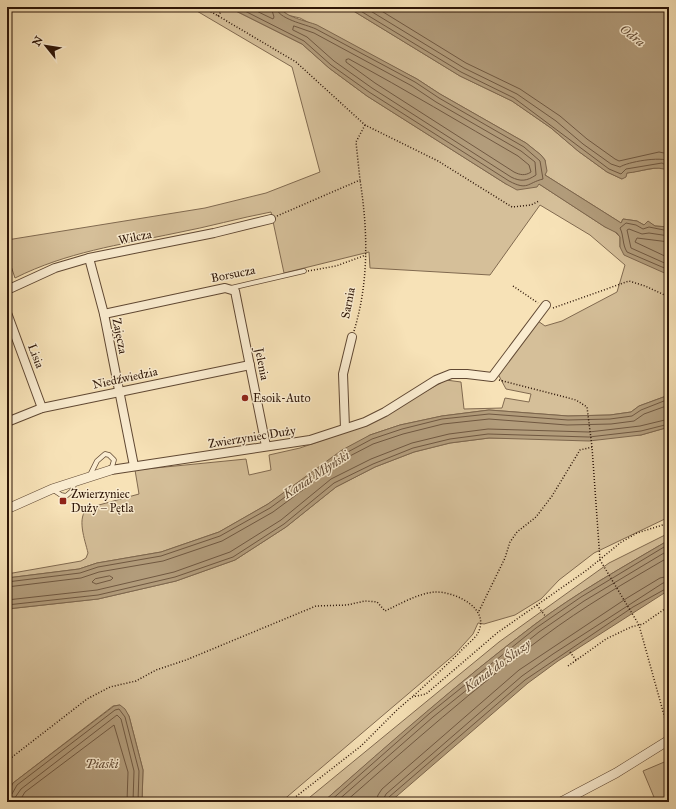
<svg xmlns="http://www.w3.org/2000/svg" width="676" height="809" font-family="'IM FELL Great Primer',serif">
<style>
.green{fill:#d5bf99;stroke:#816a50}
.water{fill:#b29c7b;stroke:#7d664d}
.lines{fill:none;stroke-linecap:round;stroke-linejoin:round}
.shore{stroke:#705841;stroke-width:1}
.service-casing{stroke:#604833;stroke-width:5.5}
.minor-casing{stroke:#604833;stroke-width:10}
.tertiary-casing{stroke:#604833;stroke-width:10}
.path{stroke:#2d1507;stroke-width:1.5;stroke-dasharray:1 2;stroke-linecap:butt}
.service{stroke:#faecd0;stroke-width:4}
.minor{stroke:#faecd0;stroke-width:8}
.tertiary{stroke:#faecd0;stroke-width:9}
.poi-dot{fill:#8f2418;stroke:#faecd0;stroke-width:1.5}
.labels{text-anchor:middle;stroke-width:3;stroke-linejoin:round;paint-order:stroke}
.street-label{font-size:12px;fill:#2d1507;stroke:#faecd0}
.poi-label{font-size:12px;fill:#2d1507;stroke:#faecd0;text-anchor:start}
.water-label{font-size:13px;font-style:italic;fill:#624b35;stroke:#faecd0}
</style>
<rect width="100%" height="100%" fill="#f7e2b7"/>
<filter id="stains"><feTurbulence type="fractalNoise" baseFrequency=".005" numOctaves="4"/><feColorMatrix values="0 0 0 0 .2 0 0 0 0 .09 0 0 0 0 .02 0 0 0 .5 -.17"/></filter>
<radialGradient id="worn" r=".72"><stop offset=".6" stop-color="#630" stop-opacity="0"/><stop offset="1" stop-color="#630" stop-opacity=".3"/></radialGradient>
<g class="green">
<path d="M190,7H228L302,44L329,68L367,96L506,184H539L605,227L613,230L620,237V247L669,275V395L639,406L631,412L610,415L568,416L489,410L442,416L400,425L370,435L268,504L219,532L161,552L97,563L79,569L7,578V574L81,561L86,558L88,553C85,540 76,517 88,508L139,494L135,470L246,459L249,475L271,470L269,455L300,448L364,426L446,380L461,382L464,409L502,408L505,398L529,402L531,394L506,389L498,374L538,321L545,326L562,321L617,292L625,265L590,235L540,205L490,275L370,268L369,252L284,273L271,212C239,218 208,227 176,233C119,245 67,252 15,278L7,254V240L205,208L266,193L320,172L292,67Z"/>
<path d="M280,7H347L460,76L512,101L551,128L578,151L607,172L622,179L627,173L650,169L662,167L669,171V227L655,226L648,222L644,225L637,221L623,219L621,223L618,221L545,175V160L541,155L526,143L440,94L417,79L300,18L287,15Z"/>
<path d="M669,427V517L594,553L559,580L541,599L515,615L484,624L478,623L473,634L455,654L281,802H142L143,770L129,716L120,705L113,706L13,783L7,795V609L98,599L176,581L235,560L286,527L336,487L375,467L414,452L450,443L489,438H538L641,435Z"/>
<path d="M669,533V540C623,567 576,593 534,625C460,681 392,742 323,802H304L499,642L609,563Z"/>
<path d="M669,760V802H656L643,771Z"/>
</g>
<g class="water">
<path d="M228,7H280C284,17 307,21 317,25L417,79L440,94L526,143L541,155L545,160L547,171L545,175L618,221L621,223L623,219L637,221L644,225L648,221L655,226L669,227V275L624,255L620,247V237L617,233L605,227L539,184L537,187L517,190L506,184L367,96L329,68L302,44Z"/>
<path d="M347,7H669V171C656,164 642,172 627,173L626,177L622,179L607,172L578,151L551,128L512,101L460,76Z"/>
<path d="M669,395V427L641,435L589,441L489,438L450,443L414,452L375,467L336,487L286,527L235,560L176,581L98,599L7,609V578L79,569L97,563L161,552L219,532L268,504L342,450L370,435L400,425L442,416L489,410L568,416L610,415L631,412L639,406Z"/>
<path d="M669,540V590L558,661L528,683L390,802H323C392,741 460,681 534,625C576,593 623,567 669,540Z"/>
<path d="M120,705L125,709L129,716L143,770L142,802H7V795L13,783L114,706Z"/>
</g>
<g class="lines">
<g class="shore">
<path d="M237,7L304,41L331,65L369,92L509,181C528,191 527,183 543,179L540,161L524,147L439,98L415,82L316,29C305,24 277,19 276,7"/>
<path d="M248,7L273,19L274,17L271,7"/>
<path d="M354,7L461,72L514,98L609,169L621,174L626,169L662,163L669,167"/>
<path d="M364,7L464,68L517,94L556,121L583,144L611,164L620,167C627,162 661,156 669,161"/>
<path d="M375,7L466,63L520,89L560,116L587,139L615,159L619,161L659,152L669,154"/>
<path d="M294,26L314,33L412,86L436,102L521,151L535,162L536,175C527,181 521,182 511,177L372,88L334,61L307,37L293,30Z"/>
<path d="M349,59C406,90 461,123 518,156L529,165L531,172C525,176 520,175 514,172L375,83L346,62V60Z"/>
<path d="M669,231L649,227L643,229L636,225L626,223L620,228C624,236 622,244 627,252L669,270"/>
<path d="M669,236L649,233L642,234L629,229L627,230L631,248L669,265"/>
<path d="M669,242L637,238L635,242L669,258"/>
<path d="M110,576L113,578L111,580L96,584L92,582L95,579Z"/>
<path d="M7,582L80,573L98,567L161,556L220,536L270,508L344,454L372,439L402,429L442,419L489,414L568,420L610,419L632,416L641,410L669,399"/>
<path d="M7,587L81,578L99,572L163,561L222,541L273,512L346,458L373,444L403,434L443,424L489,419L567,425L611,424L634,421L644,414L669,405"/>
<path d="M7,600L97,590L174,572L230,552L281,520L331,479L371,459L412,443L449,434L488,429L589,432L640,426L669,419"/>
<path d="M7,605L98,595L175,577L233,557L284,524L334,483L373,464L413,448L450,439L488,434L589,437L641,431L669,424"/>
<path d="M7,796L12,794L17,785L115,710L119,709L125,717L139,771L138,802"/>
<path d="M7,801L14,799L21,789L117,715L121,719L134,771L133,802"/>
<path d="M19,802L25,792L114,725L128,772L127,802"/>
<path d="M329,802L430,713L536,628L581,597L669,544"/>
<path d="M336,802L433,717L539,632L584,601L669,550"/>
<path d="M345,802C410,745 474,688 543,637C583,607 626,582 669,557"/>
<path d="M376,802L378,795L382,789L519,670L627,598L660,578L669,576"/>
<path d="M382,802L386,794L522,676L553,654L663,583L669,582"/>
<path d="M387,802L389,797L525,680L633,607L669,587"/>
</g>
<g class="service-casing">
<g id="service">
<path d="M231,288L304,271"/>
<path d="M90,475L97,461L105,454L109,455L114,460L111,470"/>
<path d="M52,489L61,495L66,496L73,490L74,482"/>
</g>
</g>
<g class="minor-casing">
<g id="minor">
<path d="M89,258L104,314L134,466"/>
<path d="M7,290L55,268L89,258L214,233L271,219"/>
<path d="M7,313L42,408"/>
<path d="M104,314L225,288L235,291L266,446"/>
<path d="M7,422L42,408L250,365"/>
<path d="M345,428L343,374L352,337"/>
<path d="M111,470L310,440L365,422L385,412L436,380L451,374H467L492,377L546,305"/>
</g>
</g>
<g class="tertiary-casing">
<g id="tertiary">
<path d="M7,509L52,489L111,470"/>
<path d="M561,802L616,773L669,740"/>
</g>
</g>
<g class="path">
<path d="M203,7L296,62L365,125L438,161L512,207L531,205L539,201"/>
<path d="M218,16L224,7"/>
<path d="M277,216L360,180L356,142L365,125"/>
<path d="M308,271L336,266L366,255"/>
<path d="M513,286L538,303"/>
<path d="M553,308L629,281L645,286L669,297"/>
<path d="M354,331C369,282 368,231 360,180"/>
<path d="M499,380L576,400L587,407L592,447L600,560L639,625L669,733"/>
<path d="M537,605L546,617"/>
<path d="M479,611L505,558L510,542L517,532L536,517L552,496L580,450L592,447"/>
<path d="M570,652L576,660"/>
<path d="M568,666L606,639L631,627L643,624L669,606"/>
<path d="M7,761L87,699L110,687L136,681L156,670L186,660L316,606L347,605L365,601L377,602L385,611C400,604 417,594 434,592C456,591 494,610 476,636C471,642 464,647 459,653C443,668 428,683 412,697"/>
<path d="M289,802L361,746L397,710L412,697L426,694L497,633L587,570L620,543L637,533L669,523"/>
</g>
<use href="#service" class="service"/>
<use href="#minor" class="minor"/>
<use href="#tertiary" class="tertiary"/>
</g>
<g class="poi-dot">
<circle cx="245" cy="398" r="4"/>
<rect x="59" y="497" width="8" height="8" rx="2"/>
</g>
<g class="labels">
<g class="street-label">
<text transform="translate(135 237) rotate(-11)" y="4">Wilcza</text>
<text transform="translate(233 274) rotate(-11)" y="4">Borsucza</text>
<text transform="translate(348 303) rotate(-79)" y="4">Sarnia</text>
<text transform="translate(120 336) rotate(79)" y="4">Zajęcza</text>
<text transform="translate(36 356) rotate(69)" y="4">Lisia</text>
<text transform="translate(262 364) rotate(79)" y="4">Jelenia</text>
<text transform="translate(125 378) rotate(-12)" y="4">Niedźwiedzia</text>
<text transform="translate(252 437) rotate(-9)" y="4">Zwierzyniec Duży</text>
</g>
<g class="poi-label">
<text x="253" y="402">Esoik-Auto</text>
<text x="71" y="498">Zwierzyniec<tspan x="71" dy="14">Duży – Pętla</tspan></text>
</g>
<g class="water-label">
<text transform="translate(633 35) rotate(38)" y="5">Odra</text>
<text transform="translate(316 474) rotate(-33)" y="5">Kanał Młyński</text>
<text transform="translate(497 665) rotate(-36)" y="5">Kanał do Śluzy</text>
<text x="102" y="768">Piaski</text>
</g>
</g>
<rect width="676" height="809" fill="none" stroke="#f7e2b7" stroke-width="24"/>
<rect x="8" y="8" width="660" height="793" fill="none" stroke="#2d1507" stroke-width="2"/>
<rect x="12" y="12" width="652" height="785" fill="none" stroke="#2d1507"/>
<g transform="translate(46 46) rotate(300)" stroke="#faecd0" stroke-width="3" paint-order="stroke">
<path d="M0-3L7 15L0 10L-7 15Z" fill="#2d1507"/>
<text y="-6" font-size="11" font-weight="bold" text-anchor="middle" fill="#2d1507">N</text>
</g>
<rect width="100%" height="100%" filter="url(#stains)"/>
<rect width="100%" height="100%" fill="url(#worn)"/>
</svg>
